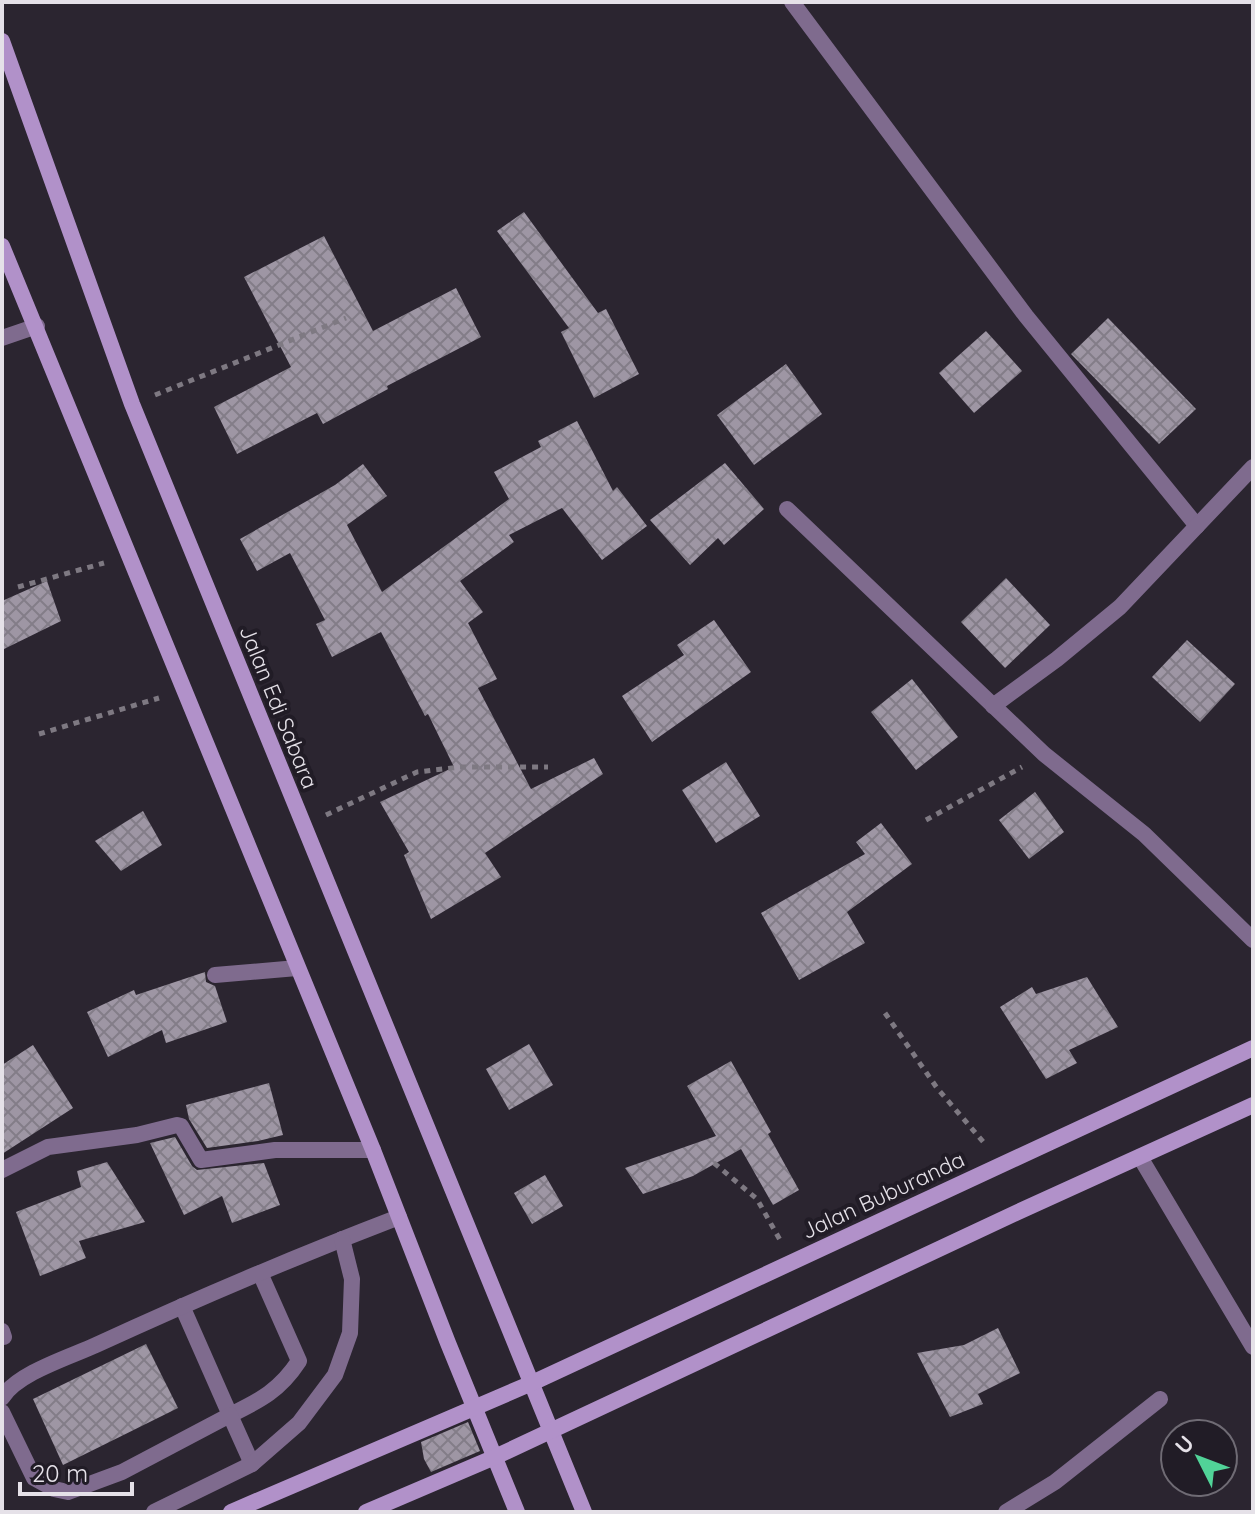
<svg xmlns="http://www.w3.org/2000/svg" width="1255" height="1514" font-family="Quicksand,sans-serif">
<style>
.building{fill:url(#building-cross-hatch)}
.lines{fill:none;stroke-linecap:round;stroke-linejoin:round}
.path{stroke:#7e7982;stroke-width:5;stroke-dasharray:6 6;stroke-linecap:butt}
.lane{stroke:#7f6b8e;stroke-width:16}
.street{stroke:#7f6b8e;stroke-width:16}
.secondary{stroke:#b191c9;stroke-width:16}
.labels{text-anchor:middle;stroke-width:8;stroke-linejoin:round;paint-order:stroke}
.street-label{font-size:22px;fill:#e5e1e8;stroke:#211c26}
</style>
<defs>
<pattern id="building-cross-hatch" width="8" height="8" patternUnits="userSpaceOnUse" patternTransform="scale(2)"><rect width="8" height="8" fill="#9e96a4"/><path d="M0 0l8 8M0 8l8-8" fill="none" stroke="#837d88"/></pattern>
</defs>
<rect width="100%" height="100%" fill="#2b2530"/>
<g class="building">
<path d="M524,212L598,313L606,309L639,374L594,398L561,332L569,328L497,231Z"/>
<path d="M324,236L373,331L456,288L481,337L387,386L388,389L323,424L317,413L237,454L214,407L291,367L244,277Z"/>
<path d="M1108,318L1196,409L1159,444L1071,354Z"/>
<path d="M986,331L1022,371L974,413L939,373Z"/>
<path d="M786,364L822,414L754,465L717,415Z"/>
<path d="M577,421L613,491L617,487L647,526L602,560L562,508L509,535L514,542L460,581L483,612L468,623L497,679L478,688L531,789L594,758L603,774L485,853L501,877L431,919L404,855L409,852L380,802L454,767L428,714L425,716L381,632L332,657L316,624L325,620L290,553L257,571L240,539L335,485L363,464L387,496L347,525L382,592L509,499L494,472L541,447L538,441Z"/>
<path d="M725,463L764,509L724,545L718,538L690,565L650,520Z"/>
<path d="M1006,578L1050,625L1005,668L961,622Z"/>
<path d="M47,581L61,621L2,650V601Z"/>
<path d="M714,620L751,672L652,742L622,696L684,655L677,645Z"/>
<path d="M1187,640L1235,684L1200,722L1152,677Z"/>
<path d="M912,679L958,737L916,770L871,712Z"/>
<path d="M726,762L760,816L716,843L682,790Z"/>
<path d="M1035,792L1064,832L1029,859L999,820Z"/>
<path d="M143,811L162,845L121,871L95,841Z"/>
<path d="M881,823L912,864L847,912L865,943L799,980L761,913L865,854L856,842Z"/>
<path d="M205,972L206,982L215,986L227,1022L166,1043L162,1030L108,1057L87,1012L134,990L136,995Z"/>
<path d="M1087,977L1118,1027L1069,1050L1077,1063L1046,1079L1000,1007L1032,987L1036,994Z"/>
<path d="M529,1044L553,1085L509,1110L486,1069Z"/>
<path d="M33,1045L73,1108L2,1154V1065Z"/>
<path d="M731,1061L771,1132L768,1134L799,1190L773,1205L741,1149L693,1176L643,1194L625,1168L716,1136L687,1086Z"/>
<path d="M269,1083L283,1135L258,1141L207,1148L189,1119L186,1105Z"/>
<path d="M175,1137L192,1166L197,1170L264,1163L280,1205L232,1223L222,1196L184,1215L150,1143Z"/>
<path d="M107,1162L145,1222L79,1241L86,1258L40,1276L16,1212L81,1187L77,1171Z"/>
<path d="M545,1175L563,1206L532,1224L514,1193Z"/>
<path d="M998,1328L1020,1373L978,1394L983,1404L950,1417L917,1353L964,1345Z"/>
<path d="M146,1344L178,1408L63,1465L33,1399Z"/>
<path d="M468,1422L480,1451L431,1472L424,1459L421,1442Z"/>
</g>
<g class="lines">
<g class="path">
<path d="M155,395L346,318"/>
<path d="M18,587L104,563"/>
<path d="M39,734L159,698"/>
<path d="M326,815L417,772L460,767H548"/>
<path d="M926,820L1022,767"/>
<path d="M885,1013L937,1088L985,1144"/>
<path d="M714,1163L757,1199L780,1240"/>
</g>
<g class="lane">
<path d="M2,338L37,326"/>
<path d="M215,975L297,968"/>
<path d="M2,1170L48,1147L137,1135L177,1125L181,1126L201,1160L275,1150H373"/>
<path d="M182,1306L230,1415C261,1400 280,1390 299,1361L260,1273"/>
<path d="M2,1331L4,1337"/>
<path d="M2,1398C17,1373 70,1357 96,1345C196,1299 297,1256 399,1217"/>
<path d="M2,1412L34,1478L54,1489L68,1492L122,1472L230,1415L252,1464"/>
<path d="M154,1512L252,1464L299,1423L335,1375L350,1333L352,1279L342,1239"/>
<path d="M1006,1512L1055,1482L1160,1399"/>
</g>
<g class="street">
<path d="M792,2L1026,316L1197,526"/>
<path d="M787,509L1044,754L1144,834L1253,940"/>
<path d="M993,706L1057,659L1120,607L1253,467"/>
<path d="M1140,1157L1253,1347"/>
</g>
<g class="secondary">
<path d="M2,41L132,404L584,1512"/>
<path d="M2,246L373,1150L448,1343L517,1512"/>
<path d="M231,1512L532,1383L1253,1048"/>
<path d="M366,1512L495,1457L1018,1212L1253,1105"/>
</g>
</g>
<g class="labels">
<g class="street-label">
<text transform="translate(279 707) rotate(68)" y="8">Jalan Edi Sabara</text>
<text transform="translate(883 1195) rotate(-25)" y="8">Jalan Buburanda</text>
</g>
</g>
<rect width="1255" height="1514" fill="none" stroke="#e5e1e8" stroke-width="8"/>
<g transform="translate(1199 1458) rotate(312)"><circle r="38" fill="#211c26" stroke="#6f6b74" stroke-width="2"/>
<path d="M0-6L14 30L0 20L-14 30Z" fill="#51d398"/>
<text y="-12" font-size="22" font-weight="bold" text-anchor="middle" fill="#e5e1e8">U</text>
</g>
<path d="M20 1482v12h112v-12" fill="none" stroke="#e5e1e8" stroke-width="4"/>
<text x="32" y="1482" font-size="24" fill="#e5e1e8" stroke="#211c26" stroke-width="6" paint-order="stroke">20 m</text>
</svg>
